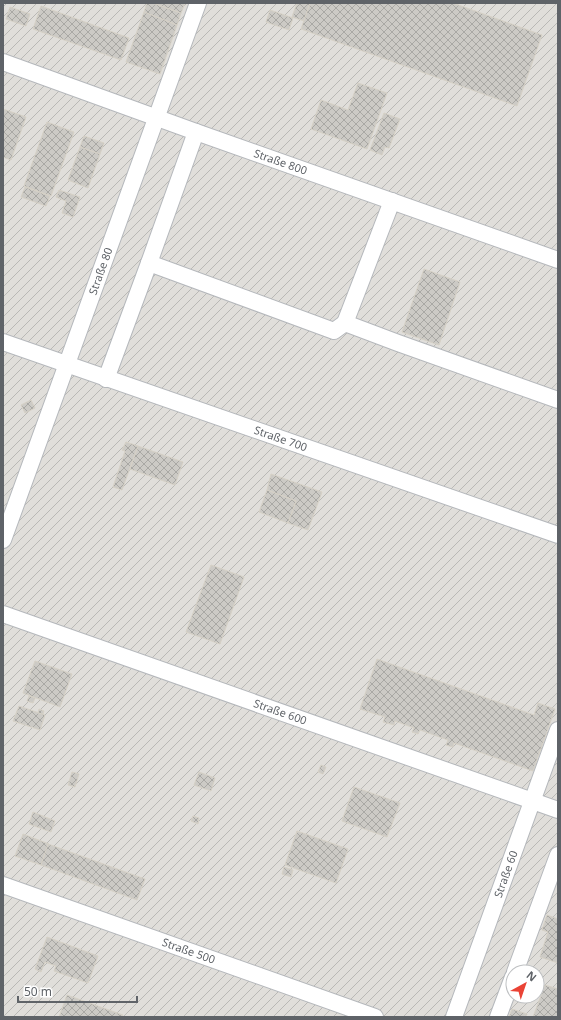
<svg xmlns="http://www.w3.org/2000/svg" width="561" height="1020" font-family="'Noto Sans',sans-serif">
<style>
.industrial{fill:url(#industrial-furrows);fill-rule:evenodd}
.building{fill:url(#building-cross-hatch);stroke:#d6d1c6}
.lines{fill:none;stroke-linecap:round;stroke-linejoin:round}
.minor-casing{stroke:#b5b8bc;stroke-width:18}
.minor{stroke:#fff;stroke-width:16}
.labels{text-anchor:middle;stroke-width:3;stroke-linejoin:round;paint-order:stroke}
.street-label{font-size:11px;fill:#5f6368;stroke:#fff}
</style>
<defs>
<pattern id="industrial-furrows" width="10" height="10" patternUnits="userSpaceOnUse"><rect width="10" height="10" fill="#e0deda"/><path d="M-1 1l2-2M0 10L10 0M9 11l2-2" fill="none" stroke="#b9b8b5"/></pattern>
<pattern id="building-cross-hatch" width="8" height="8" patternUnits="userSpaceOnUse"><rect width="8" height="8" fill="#cccac5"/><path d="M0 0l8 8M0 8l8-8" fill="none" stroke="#a9a8a4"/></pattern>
</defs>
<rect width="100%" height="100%" fill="#f1efe8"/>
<path class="industrial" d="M3,3H558V1017H3ZM513,972H537V996H513Z"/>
<g class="building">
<path d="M147,3H153L181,13L177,25L144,12Z"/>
<path d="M153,3H185L181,13Z"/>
<path d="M297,3H310L304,21L292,17Z"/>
<path d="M310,3H453L542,35L517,106L301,29Z"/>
<path d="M41,6L129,38L121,60L33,29Z"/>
<path d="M10,7L30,14L26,26L6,19Z"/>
<path d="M270,10L293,18L289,30L266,22Z"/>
<path d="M144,12L177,25L160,74L126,62Z"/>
<path d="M358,83L387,93L367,149L311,129L321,100L348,110Z"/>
<path d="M3,109L26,117L11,160L3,157Z"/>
<path d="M384,113L400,119L389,148L385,147L382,155L370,150Z"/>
<path d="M47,122L74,132L51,196L24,186Z"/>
<path d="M84,136L104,143L100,154L80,147Z"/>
<path d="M80,147L100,154L88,188L68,180Z"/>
<path d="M25,187L50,196L46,206L21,197Z"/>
<path d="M59,190L80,197L73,217L62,213L66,201L56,197Z"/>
<path d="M424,269L460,282L439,345L402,332Z"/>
<path d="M31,400L35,408L25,413L21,405Z"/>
<path d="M126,442L138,446L122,490L113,487L125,451L122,450Z"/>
<path d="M138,446L183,462L175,485L130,469Z"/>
<path d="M271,474L322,492L308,530L288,523L296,501L267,490Z"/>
<path d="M267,490L296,501L288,523L259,512Z"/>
<path d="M211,565L244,577L220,644L186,632Z"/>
<path d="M377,659L534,715L538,703L555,709L533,771L454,743L453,747L446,745L448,740L420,730L418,734L412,732L414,728L395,721L394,725L383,722L385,717L360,709Z"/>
<path d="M35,661L72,674L60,707L23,693Z"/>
<path d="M29,696L35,698L33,703L27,701Z"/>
<path d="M19,706L45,715L40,730L13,721Z"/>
<path d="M39,709L44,711L43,714L38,713Z"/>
<path d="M321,765L326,767L323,774L318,772Z"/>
<path d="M72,772L79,774L75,787L68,785Z"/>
<path d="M199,772L215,778L211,791L194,785Z"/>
<path d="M354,787L400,803L387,837L342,821Z"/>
<path d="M33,812L55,821L51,832L29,824Z"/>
<path d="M193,816L199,818L198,824L191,821Z"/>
<path d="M297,831L348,849L336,883L285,865Z"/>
<path d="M23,834L49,844L41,865L15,856Z"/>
<path d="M48,844L145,879L137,900L41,865Z"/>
<path d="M284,867L293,870L291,877L282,874Z"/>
<path d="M547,915L558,919V963L540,957L548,932L542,930Z"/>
<path d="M47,937L98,956L88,983L54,971L56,966L45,962L41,972L35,969Z"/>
<path d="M545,985L558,989V1017H533Z"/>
<path d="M67,995L123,1015L122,1017H59Z"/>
<path d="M512,1009L527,1014L526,1017H509Z"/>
</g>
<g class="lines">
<g class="minor-casing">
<g id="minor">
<path id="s1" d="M3,62L196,132L558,260"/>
<path d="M149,263L196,132"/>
<path d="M345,323L392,201"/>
<path id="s2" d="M3,342L558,535"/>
<path d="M106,379L149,263L334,331L345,323L398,343L558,400"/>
<path id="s3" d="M3,540L198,3"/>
<path id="s4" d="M3,614L558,810"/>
<path id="s5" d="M3,885L375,1017"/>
<path d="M515,972L558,855"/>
<path id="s6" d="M454,1017L558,730"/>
<path d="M498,1017L513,977"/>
</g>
</g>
<use href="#minor" class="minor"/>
</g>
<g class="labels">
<g class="street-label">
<text dy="4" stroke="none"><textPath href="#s1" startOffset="295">Straße 800</textPath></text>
<text dy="4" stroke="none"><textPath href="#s3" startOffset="286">Straße 80</textPath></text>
<text dy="4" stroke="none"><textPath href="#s2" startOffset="294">Straße 700</textPath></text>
<text dy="4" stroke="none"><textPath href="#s4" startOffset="294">Straße 600</textPath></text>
<text dy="4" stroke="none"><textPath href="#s6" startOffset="152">Straße 60</textPath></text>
<text dy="4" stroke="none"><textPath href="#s5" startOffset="197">Straße 500</textPath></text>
</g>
</g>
<rect width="561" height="1020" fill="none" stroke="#5f6368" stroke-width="8"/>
<g transform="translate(525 984) rotate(40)"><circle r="19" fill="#ffffff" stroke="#bfc1c3"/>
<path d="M0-3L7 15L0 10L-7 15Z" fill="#ea4335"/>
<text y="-6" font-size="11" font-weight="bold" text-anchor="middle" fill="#5f6368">N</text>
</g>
<path d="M18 996v6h119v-6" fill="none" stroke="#5f6368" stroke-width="2"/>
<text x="24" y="996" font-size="12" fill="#5f6368" stroke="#ffffff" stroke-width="3" paint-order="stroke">50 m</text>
</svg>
